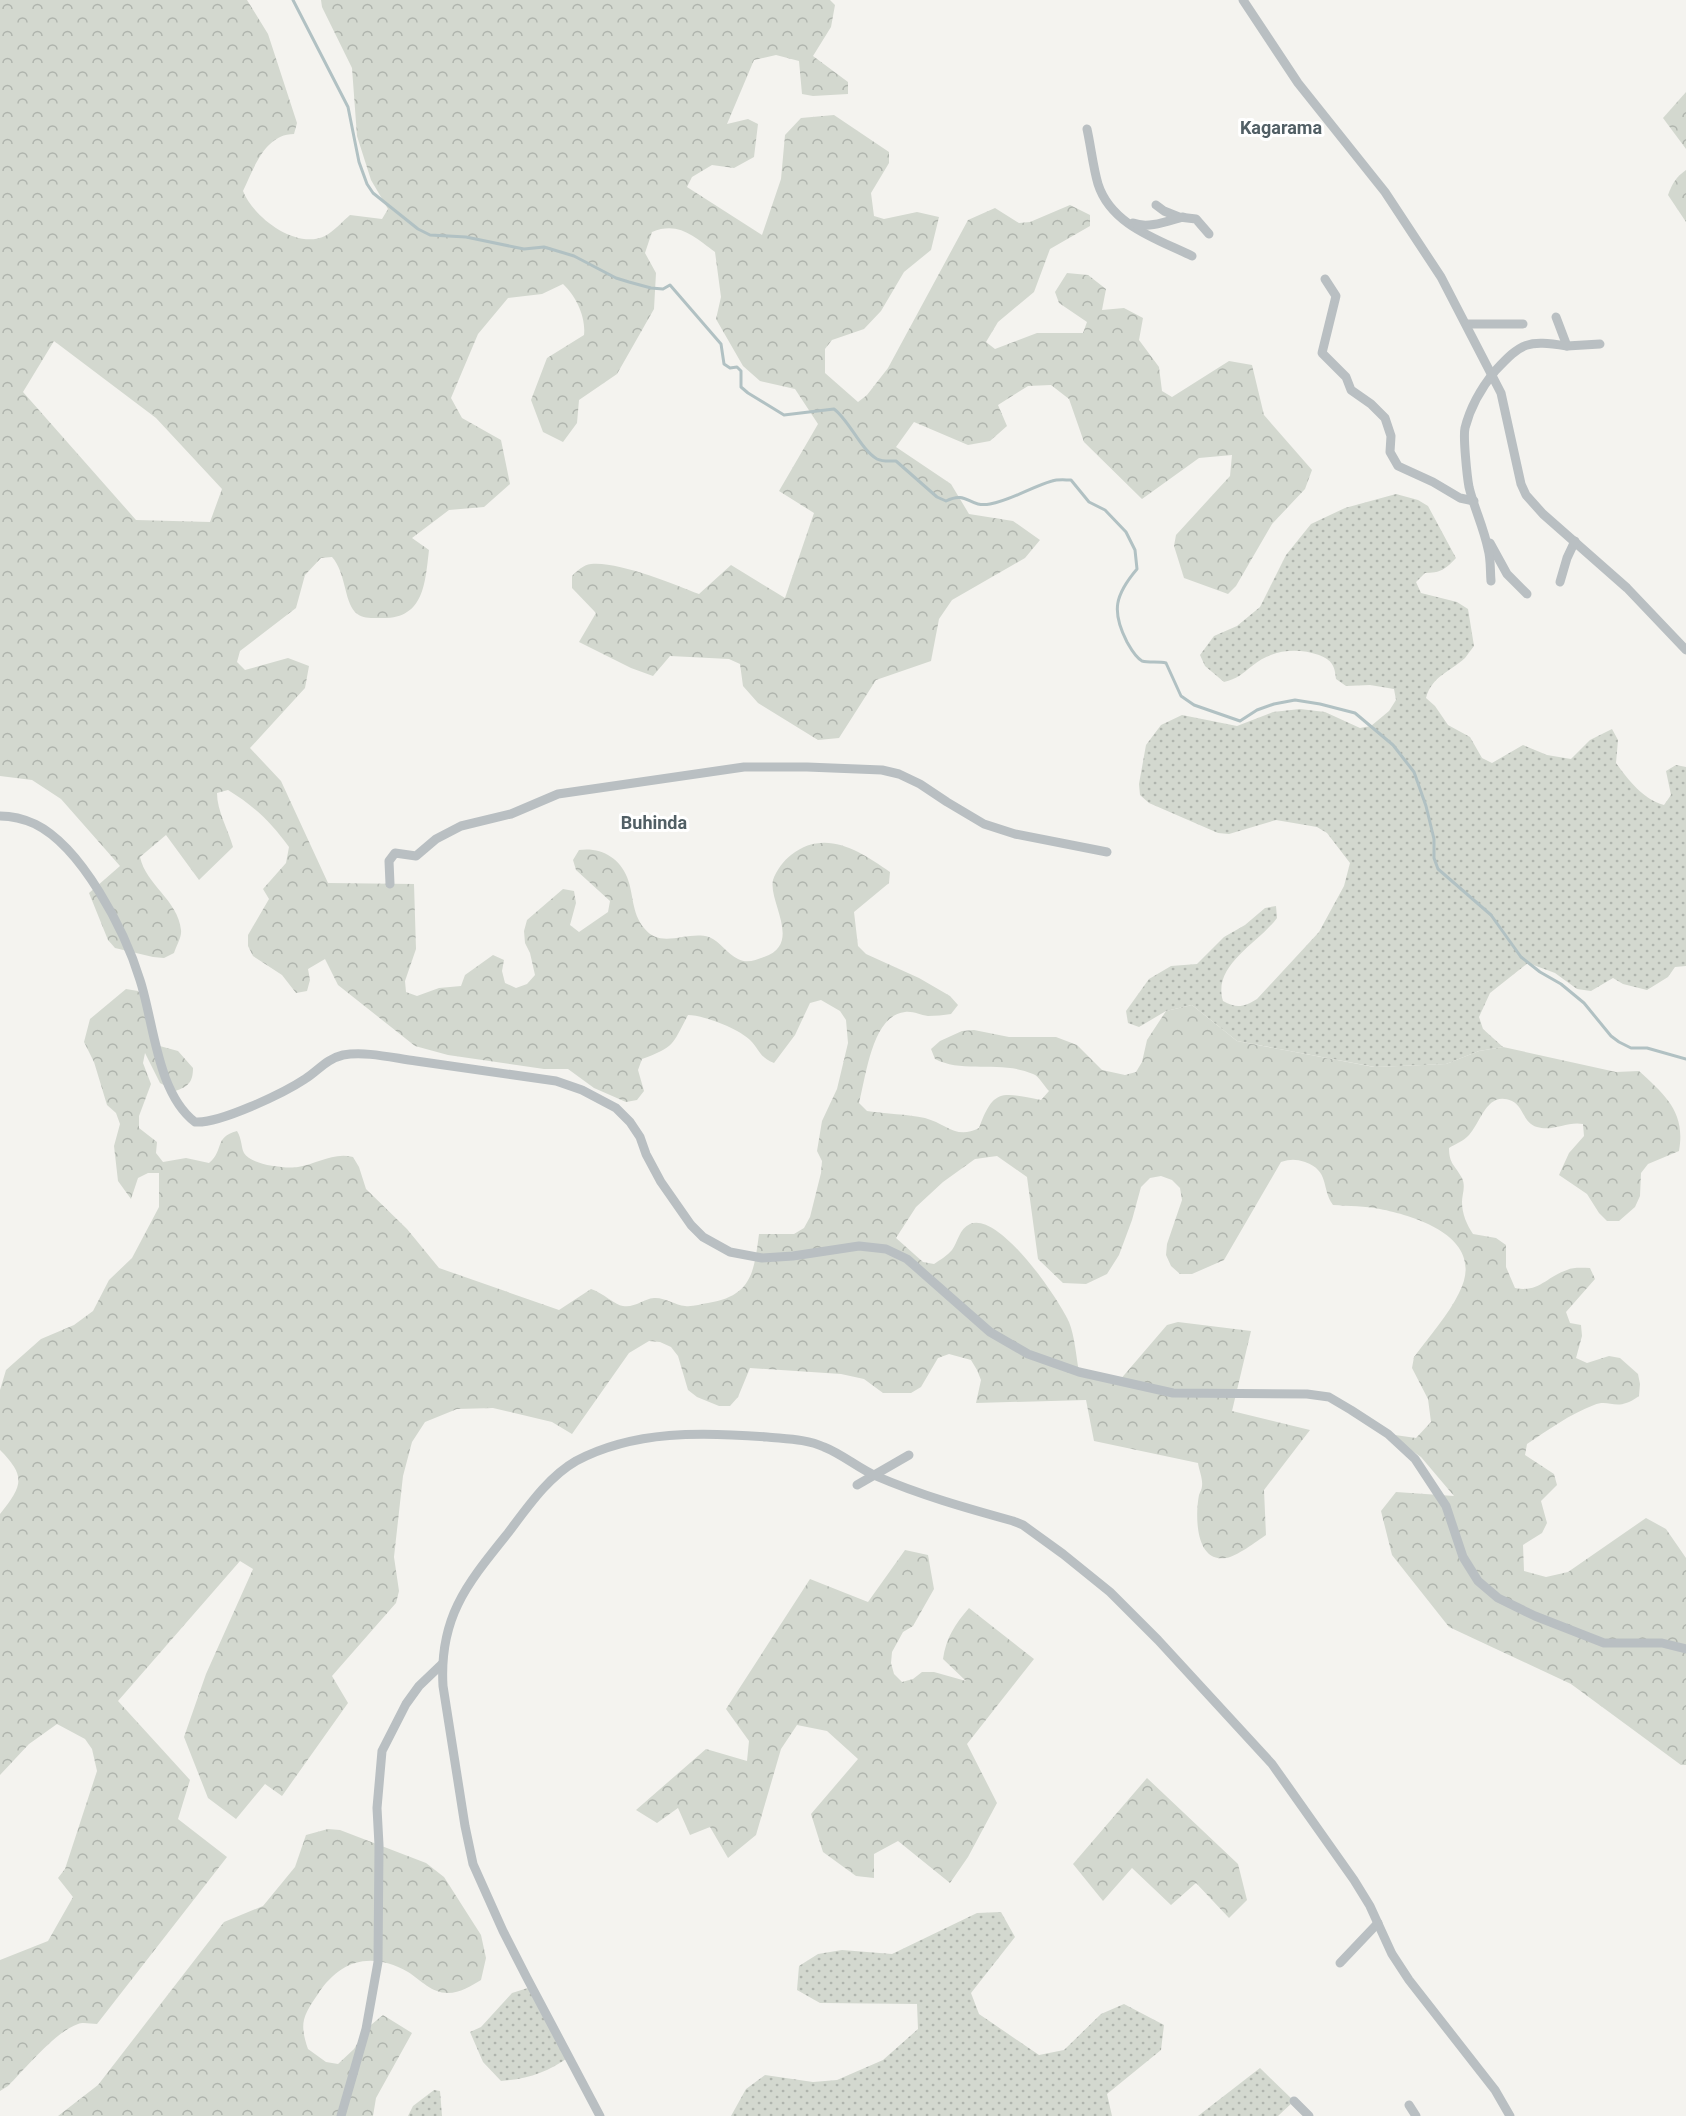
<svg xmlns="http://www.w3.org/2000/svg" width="1686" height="2116" font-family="Roboto,sans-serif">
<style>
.grass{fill:url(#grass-dots)}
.forest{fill:url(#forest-crowns);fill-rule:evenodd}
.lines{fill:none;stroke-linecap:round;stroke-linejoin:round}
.stream{stroke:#b1c1c3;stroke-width:3}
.minor{stroke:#b9bfc2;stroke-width:9}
.labels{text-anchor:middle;stroke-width:6;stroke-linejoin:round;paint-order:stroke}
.quarter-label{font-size:18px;font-weight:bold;fill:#515f65;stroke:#fff}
</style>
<defs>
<pattern id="grass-dots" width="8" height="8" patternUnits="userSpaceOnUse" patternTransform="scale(1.5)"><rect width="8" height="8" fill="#d3d8cf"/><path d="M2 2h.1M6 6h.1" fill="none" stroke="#afb4ad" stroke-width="1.8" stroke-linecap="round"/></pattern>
<pattern id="forest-crowns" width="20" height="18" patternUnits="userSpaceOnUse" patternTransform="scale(1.5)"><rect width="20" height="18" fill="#d3d8cf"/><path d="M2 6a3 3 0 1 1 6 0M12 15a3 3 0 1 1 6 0" fill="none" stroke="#afb4ad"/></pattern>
</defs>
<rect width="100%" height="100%" fill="#f4f3ef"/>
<g class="grass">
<path d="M1396,494L1418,500L1428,506L1456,558C1446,569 1440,573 1425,573L1416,582L1421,593L1457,602L1468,609L1474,646C1471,650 1468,654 1465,658C1450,672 1432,676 1426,698L1435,706L1448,725L1470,737L1482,758L1492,763L1523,745L1547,755L1571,759L1590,740L1612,729L1618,740L1616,763C1629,781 1643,799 1664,805L1671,795L1666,771L1676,765L1686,767V966L1675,967L1668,977L1647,990L1623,984L1613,978L1591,991L1577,989L1555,973L1528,963L1490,993L1479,1017L1483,1029L1503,1047L1479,1051L1446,1064L1375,1067L1237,1041L1192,1005L1166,1011L1139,1027L1128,1023L1126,1011L1149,979L1171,966L1197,964L1224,937L1245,925L1265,908L1276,906L1277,918C1258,944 1212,965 1223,1001C1237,1009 1244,1007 1257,999L1319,932L1344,886L1350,863L1327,833L1317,827L1276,820L1229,834L1218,833L1149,803L1140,795L1139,784L1146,745L1161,725L1182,715L1237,726L1273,712L1300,709L1325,712L1360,728L1371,726L1389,711L1396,700L1394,689L1370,685L1346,686L1336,679C1335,666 1332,660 1319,655C1296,647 1271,650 1252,666C1242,674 1237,679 1224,682L1205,666L1200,655L1214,636L1237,626L1260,607L1286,555L1311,524L1345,508Z"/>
<path d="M1001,1912L1015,1937L971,1993L979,2014L1039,2055L1064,2050L1101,2014L1124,2004L1164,2025L1161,2050L1107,2094L1112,2116H731L746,2089L765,2075L813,2082L837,2080L883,2060L918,2029L917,2004L820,2003L797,1990L799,1966L818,1954L842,1950L892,1954L977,1913Z"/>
<path d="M531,1987L569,2057C548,2072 528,2079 501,2081L483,2062L470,2032L481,2027L512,1993Z"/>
<path d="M1260,2068L1294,2101L1278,2116H1198Z"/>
<path d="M434,2090L440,2091L442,2116H408L413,2106Z"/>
</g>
<g class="forest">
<path d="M0,0H247L268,34L297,123L294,134C265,134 254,168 243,191C253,217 296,250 325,236C334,231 343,221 350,215L382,219L388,209L371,180L357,136L352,68L322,7L321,0H830L835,5L831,27L813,56L848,82V94L813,96L802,94L799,61L776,55L754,60L727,124L748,119L758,124L754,157L734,168L712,165L692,177L687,187L762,235L781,179L785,135L801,118L834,115L889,152V163L871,193L874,216L884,219L917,212L939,217L931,250L904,272L881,311L864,329L832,340L825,349V373L858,402L867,395L888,368L968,220L995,208L1019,223L1030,222L1070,205L1090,215V226L1050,249L1034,292L998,322L986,342L995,349L1037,333H1083L1087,322L1059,303L1055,292L1067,273L1088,275L1106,289L1102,310L1124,308L1143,318L1139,340L1159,367L1162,391L1172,397L1229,361L1252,365L1264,415L1312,470L1305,489L1272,524L1236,586L1228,594L1184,578L1174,546L1176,535L1230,476L1232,455L1199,458L1142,499L1084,442L1069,399L1051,385L1028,386L998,405L1007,426L990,441L968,445L914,422L896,447L951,484L969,514L1013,521L1040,540L1025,558L952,600L939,619L931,661L876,680L839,738L818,740L758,703L743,686L740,664L729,659L670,656L653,676L631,668L579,642L596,613L572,588V576C577,571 583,565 591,564C618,561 673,584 699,594L731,565L785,598L814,513L779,491L818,424L795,389L760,381L743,366L716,319L721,297L715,252C694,237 679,221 652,232L645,253L656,273L654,309L617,374L579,400L577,423L563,442L543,432L531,400L547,358L584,335C586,317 576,296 563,284L542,294L508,298L478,334L451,398L462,418L501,440L510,484L484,507L449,510L412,538L429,550C425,584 424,620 380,618C370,618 362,619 355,612C344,600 346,573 332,557L321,558L305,575L296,608L240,651L237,662L245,670L288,658L309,666L305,688L250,748L281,781L328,883L414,884L416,949L405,981L406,992L417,996L439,988L461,986L465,975L493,955L504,960L502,971L505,983L516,988L527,984L535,975L530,953L525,943L524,931L527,920L563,889L574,891L576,903L570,925L579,932L608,912L610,901L576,870L573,860L579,850C600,847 619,857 627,877C634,894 631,912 644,928C661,950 687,930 709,937C720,941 727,954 738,959C747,964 755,960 764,957C803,944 768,902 773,880C776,871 784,860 791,855C825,828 860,851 890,872L889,883L854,912L858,946L866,954L919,978L950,996L958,1005L951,1014C944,1015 935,1016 928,1016C920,1015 913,1011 905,1012C872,1015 866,1077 859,1103L867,1111C886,1114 907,1114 925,1118C947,1124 956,1140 979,1128C994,1087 1002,1093 1041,1100L1049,1091C1044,1086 1039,1076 1033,1074C1002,1060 964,1074 935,1059L931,1049L940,1041L962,1031L974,1030L1009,1037H1056L1077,1045L1102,1070L1125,1075L1136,1072L1142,1062L1147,1040L1166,1011L1192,1005L1237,1041L1374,1067L1446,1064L1479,1051L1503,1047L1616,1072L1639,1071C1665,1095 1686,1112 1679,1151L1648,1164L1641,1173L1640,1196L1635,1207L1619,1221H1607L1599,1213L1587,1194L1559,1175L1569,1153L1584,1136L1583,1124C1567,1121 1553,1132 1537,1127C1523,1123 1524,1107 1512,1101C1487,1090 1481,1122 1469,1135C1464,1141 1455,1144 1449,1148C1449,1164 1455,1165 1462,1178C1466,1187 1462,1194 1462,1202C1462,1214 1467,1225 1473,1234L1496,1238L1506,1245V1267L1515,1288C1539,1293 1546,1277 1567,1270C1573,1267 1583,1268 1590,1268L1595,1279L1566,1312L1570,1323L1581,1325L1582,1336L1576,1358L1587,1363L1609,1356L1620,1358L1638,1374L1640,1384L1639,1396C1616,1413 1610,1398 1594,1405C1570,1414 1548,1430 1527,1444L1525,1455L1554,1474L1557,1485L1541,1501L1547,1523L1542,1533L1523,1545L1524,1571L1546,1577L1568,1572L1646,1518L1666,1529L1686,1558V1765H1681L1571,1684L1449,1627L1392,1555L1381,1511L1396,1492L1454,1496L1421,1457L1388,1434L1416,1438L1431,1422L1428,1399L1412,1368L1414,1357C1428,1338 1449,1314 1459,1293C1487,1239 1420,1217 1380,1209C1365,1206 1349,1206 1333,1205C1321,1188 1330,1171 1305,1162C1295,1159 1291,1159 1281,1162L1224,1260L1192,1274H1180L1171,1266L1166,1255L1167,1244L1182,1200L1180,1188L1172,1180L1161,1176L1150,1178L1141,1187L1132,1220L1119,1255L1107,1274L1086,1284L1063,1283L1038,1259L1027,1177L997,1156L975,1159L943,1182L916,1207L896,1238L923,1262L934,1264C940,1260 948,1255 952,1250C958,1242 959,1229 970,1224C999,1211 1059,1299 1069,1322C1075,1337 1076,1356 1079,1372L1119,1381L1167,1325L1178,1322L1251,1331L1232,1411L1310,1430L1264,1490L1266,1535C1257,1541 1236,1557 1226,1558C1195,1563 1195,1515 1199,1495C1200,1492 1202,1489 1202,1486C1203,1479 1199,1470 1198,1463L1094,1441L1086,1400L976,1403L981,1380L977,1370L971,1360L949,1354L938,1358L921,1387L911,1393H883L864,1379L841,1374L750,1368L738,1397L730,1406H719L697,1397L688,1390L678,1356L671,1347L660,1342L649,1341L629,1353L572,1434L552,1422L493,1408L457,1409L425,1422L412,1442L403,1476L394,1557L399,1591L396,1603L332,1676L348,1703L282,1796L265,1784L236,1819L208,1798L184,1737L206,1674L253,1569L240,1561L118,1701L190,1780L178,1819L227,1857L97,2024C91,2024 83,2022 78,2024C56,2031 25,2069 8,2086L0,2091V1960L48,1941L73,1897L58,1878L65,1869L97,1771L92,1749L85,1739L57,1724L29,1744L0,1775V1514C22,1486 27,1477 0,1450V1390L6,1370L41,1339L74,1325L93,1311L109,1280L132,1258L159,1207V1173H148L138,1178L131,1199L118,1181L114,1146L120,1124L116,1113L107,1105L94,1062L84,1042L90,1019L126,989L138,991L144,1001L156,1045L178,1051L193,1068C193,1082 188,1087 175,1091L160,1083L145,1053L143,1063L151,1084L139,1116V1128L157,1142L156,1153L163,1162L186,1158L209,1163C225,1149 213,1138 237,1131C242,1139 241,1147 244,1153C251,1165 285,1169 298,1167C317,1164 333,1152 353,1157L359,1167L366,1189L407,1229L439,1268L559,1310L591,1289C603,1293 615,1305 623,1306C635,1308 643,1299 654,1298C664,1297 675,1305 685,1306C692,1307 701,1304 708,1303C752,1296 754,1272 759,1234H794L804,1228L810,1217L821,1173L822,1161L817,1151L822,1121L837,1089L848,1043L846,1020L840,1011L821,1000L810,1003L795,1035L774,1063C759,1057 760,1050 750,1040C739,1029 704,1015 688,1015C672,1045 675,1047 642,1059L638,1070L644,1091L637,1100L626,1102L594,1088L568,1069H544L448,1055L415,1046L338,985L325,959L308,969L310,980L307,991L296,993L282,975L253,956L248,946V935L269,899L263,889L286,863L289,847C271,822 254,806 228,790L217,793C217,811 228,829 233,847L199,880L166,835L140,857C146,885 178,900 181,930C182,937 176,946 174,953L164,958L153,957L115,948L108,940L89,893L120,866L61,799L32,780L0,776ZM54,341L156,418L222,489L210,522L136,520L23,392Z"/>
<path d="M1686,92V149L1663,118Z"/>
<path d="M1686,170V222L1668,195C1672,184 1676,177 1686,170Z"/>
<path d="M905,1550L928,1555L934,1589L913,1626L903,1632L892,1652L891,1663L894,1674L902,1682L913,1679L922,1672H934L966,1681L943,1659C946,1638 955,1624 969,1608L1034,1659L967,1744L997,1803L968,1857L950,1883L898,1841L874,1854V1878L856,1876L823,1852L811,1814L858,1759L827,1731L797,1725L781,1749L756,1835L728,1858L710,1827L690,1835L678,1808L657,1823L636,1810L706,1749L747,1761L749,1741L726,1709L810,1579L868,1602Z"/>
<path d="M1147,1778L1238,1864L1247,1900L1229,1918L1196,1883L1171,1905L1132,1868L1103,1901L1073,1864Z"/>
<path d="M328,1829L340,1830L426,1863L444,1877L481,1935L486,1958L481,1980C471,1986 460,1993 448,1993C431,1993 421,1980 408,1972C371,1951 340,1960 318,1994C303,2016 299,2023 308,2049L326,2062L338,2064L354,2049L366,2029L383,2015L412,2033L376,2098L373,2116H58L98,2085L224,1922L263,1906L295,1867L306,1835Z"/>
</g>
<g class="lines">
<path class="stream" d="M293,0L348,107L359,162L367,184L373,193L418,229L430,235L466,237L524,249L544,247L574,256L616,278L629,282L651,288L663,289L670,285L721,344L724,364L730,368L737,367L741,371V387L748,393L784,415L834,409C849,420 861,450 877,459C883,462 890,461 896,461L937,497L946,501C968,490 968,508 990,504C1012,500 1031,487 1052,481C1058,479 1065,480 1071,480L1089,502L1105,510L1126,532L1135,550L1137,569C1115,595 1111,611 1127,642C1131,649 1135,657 1142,661C1149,663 1159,661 1166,663L1181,696L1194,705L1240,721L1257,710L1274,704L1295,700L1320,704L1355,713L1393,745L1414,772L1426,806L1434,839V858L1438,869L1491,915L1521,957L1540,972L1561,984L1584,1003L1611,1036L1619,1042L1631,1048H1647L1686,1059"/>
<g class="minor">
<path d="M1243,0L1298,83L1385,192L1441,277L1501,393L1521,484L1526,495L1543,514L1627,588L1686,650"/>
<path d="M1087,129C1091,147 1093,167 1098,184C1111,225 1157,239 1192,256"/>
<path d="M1156,205L1164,211L1179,217L1196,219L1209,234"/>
<path d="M1133,223C1148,229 1168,221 1183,217"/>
<path d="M1325,279L1336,296L1322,353L1346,377L1351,390L1371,404L1385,418L1391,436L1390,452L1398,466L1433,482L1460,498L1474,501"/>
<path d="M1556,317L1567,346L1600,344"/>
<path d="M1467,324H1523"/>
<path d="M1490,543L1507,574L1527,594"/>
<path d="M1491,581C1490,570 1491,559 1488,549C1484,528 1474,508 1469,487C1467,476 1463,437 1465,428C1470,408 1482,387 1495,371C1522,342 1527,340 1567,346"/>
<path d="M1560,582L1567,558L1575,541"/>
<path d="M0,816C12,816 24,819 35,824C82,847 125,931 140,980C154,1023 157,1093 195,1122C219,1124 284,1093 305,1079C318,1071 326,1059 343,1055C366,1051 393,1058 416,1061C463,1068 510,1074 556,1081L582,1090L616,1108L630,1122L640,1137L646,1154L661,1182L691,1225L703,1237L730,1252L762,1258L793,1256L859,1246L886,1249L907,1259L990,1332L1028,1354L1079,1372L1173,1393L1307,1394L1329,1397L1351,1410L1388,1434L1415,1459L1446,1506L1463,1557L1478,1581L1498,1598L1535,1616L1604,1643H1662L1686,1649"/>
<path d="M390,884L389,861L395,853L416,856L436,839L461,826L511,814L558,794L744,767H807L882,770L899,774L920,784L947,802L984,824L1015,834L1107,852"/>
<path d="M857,1485L909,1455"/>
<path d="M1340,1963L1378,1923"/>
<path d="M1294,2101L1309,2116"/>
<path d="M1409,2105L1416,2116"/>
<path d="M341,2116L366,2029L378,1962L379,1845L377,1808L382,1751L406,1704L419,1686L442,1664"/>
<path d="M600,2116L527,1978L503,1931L473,1864L465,1826L443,1686C439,1617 467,1584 508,1533C527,1508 548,1477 576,1461C634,1430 703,1432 767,1437C786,1439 807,1439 824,1447C842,1454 858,1468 876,1476C920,1495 966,1508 1013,1521L1023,1525L1063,1554L1110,1592L1158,1640L1272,1764L1354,1880L1370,1906L1392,1954L1409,1980L1495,2090L1510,2116"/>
</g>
</g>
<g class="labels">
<g class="quarter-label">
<text x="1281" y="134">Kagarama</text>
<text x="654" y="829">Buhinda</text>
</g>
</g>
</svg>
